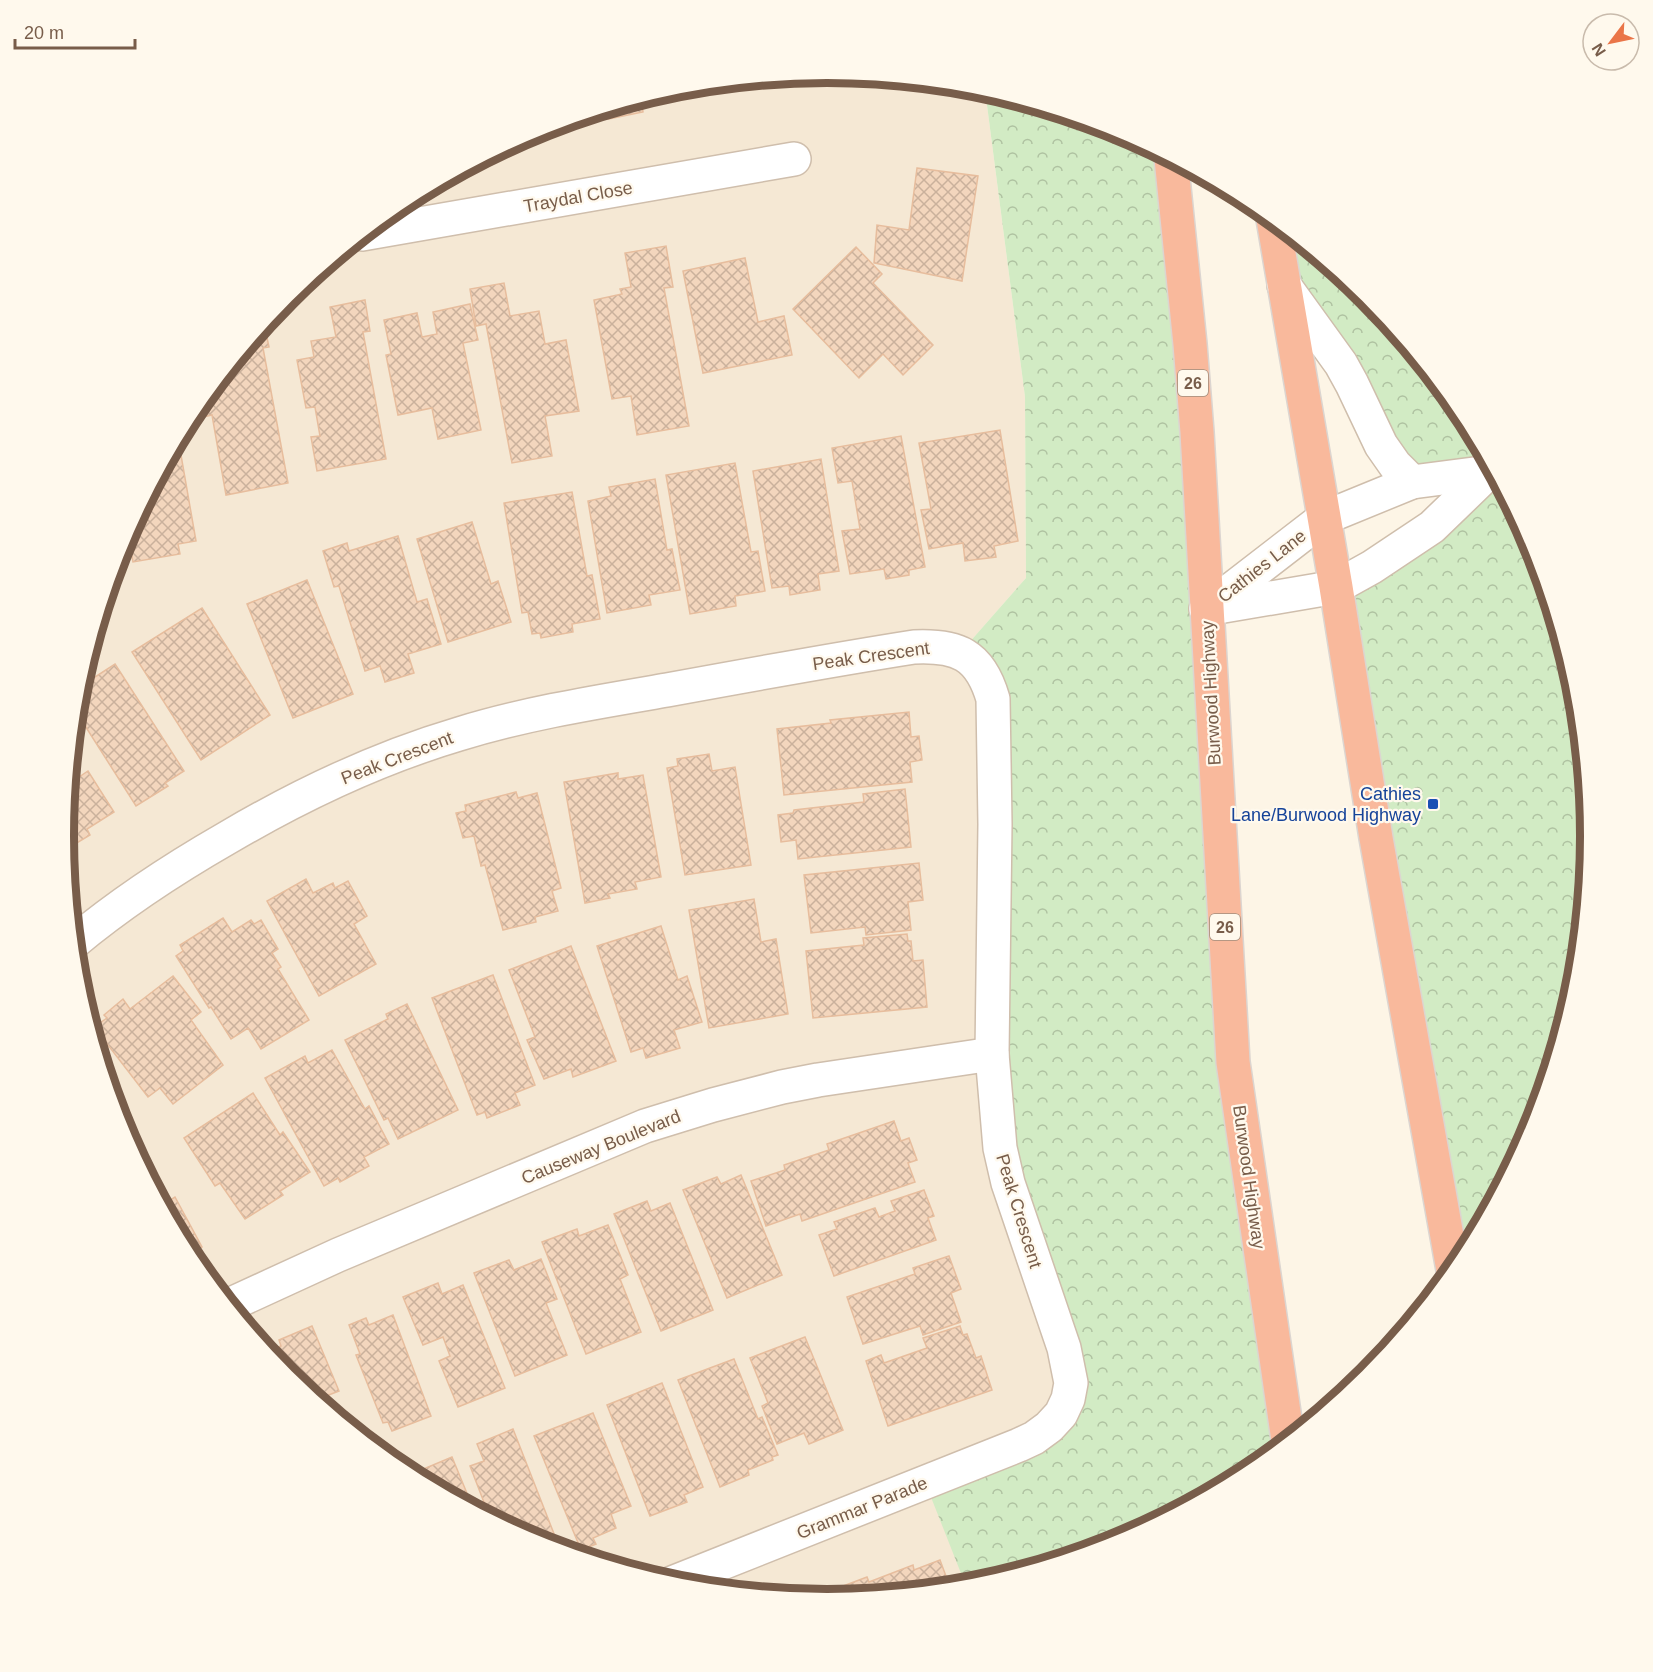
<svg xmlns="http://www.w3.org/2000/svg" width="1653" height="1672" font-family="Helvetica,sans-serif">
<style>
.residential{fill:#f5e8d4}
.forest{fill:url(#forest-crowns)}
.building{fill:url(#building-cross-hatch);stroke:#e7bd9d;stroke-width:1.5}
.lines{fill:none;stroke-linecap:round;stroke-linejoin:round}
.minor-casing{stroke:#cfbeac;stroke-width:36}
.highway-casing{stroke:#dcd5d0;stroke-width:36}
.minor{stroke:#fff;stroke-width:33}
.highway{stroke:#f9b99c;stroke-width:33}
.transit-dot{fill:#1a4fb4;stroke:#fff9ed;stroke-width:2}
.labels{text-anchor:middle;stroke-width:4.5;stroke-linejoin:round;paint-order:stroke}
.shield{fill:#fff9ed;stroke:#a08c7b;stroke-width:1.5}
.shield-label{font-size:16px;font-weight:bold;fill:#785d4a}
.street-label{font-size:18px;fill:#785d4a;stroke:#fff9ed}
.transit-label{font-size:18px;fill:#164399;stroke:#fff9ed;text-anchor:end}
.rim{fill:none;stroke:#785d4a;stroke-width:8}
</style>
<defs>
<pattern id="forest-crowns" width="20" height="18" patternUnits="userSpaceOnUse" patternTransform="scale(1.5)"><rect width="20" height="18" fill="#d2ebc4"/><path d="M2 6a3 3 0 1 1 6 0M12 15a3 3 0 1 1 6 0" fill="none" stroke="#afc2a1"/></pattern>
<pattern id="building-cross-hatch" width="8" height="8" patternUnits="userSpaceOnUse" patternTransform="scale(1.5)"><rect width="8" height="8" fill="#f3d6bd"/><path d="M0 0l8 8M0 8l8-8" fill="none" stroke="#cab19c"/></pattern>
</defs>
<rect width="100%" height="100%" fill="#fdf5e6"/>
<path class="residential" d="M827,73L976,87L985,90L1025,397L1026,578L961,652L969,658L1118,1542L975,1585L826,1599L677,1585L534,1541L402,1471L286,1376L191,1260L121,1128L78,985L63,836L78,687L121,544L192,412L287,296L403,201L535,130L678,87Z"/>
<g class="forest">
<path d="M985,90L1119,131L1171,158L1216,773L1290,1439L1250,1471L1118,1542L975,1585L966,1586L925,1482L1068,1399L1008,1183L993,702L960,653L1026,578L1025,397Z"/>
<path d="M1273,219L1367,296L1462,412L1532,544L1575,687L1590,836L1586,844L1588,856L1575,985L1532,1128L1461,1260L1336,587L1488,472L1412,482L1284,289Z"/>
</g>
<g class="building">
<path d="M641,98L643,112L608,119L606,109Z"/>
<path d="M917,168L978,176L962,281L874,263L877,225L909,230Z"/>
<path d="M666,246L673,287L664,288L689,426L637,435L631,396L612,399L594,300L622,294L620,289L631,287L625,253Z"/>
<path d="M856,247L882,274L873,283L933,345L903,375L883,354L859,378L793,309Z"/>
<path d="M745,258L758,322L784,316L792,355L703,373L683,271Z"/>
<path d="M504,283L510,316L539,311L545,344L566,340L579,411L545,416L552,456L512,463L486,324L476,326L470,289Z"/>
<path d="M365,300L370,331L363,332L386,459L317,471L311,437L320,436L315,407L306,408L297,360L314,357L311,341L336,337L330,307Z"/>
<path d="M470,304L478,340L463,343L481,430L438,439L432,408L398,415L386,355L391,354L384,320L417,313L422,337L437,334L433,312Z"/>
<path d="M264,324L269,347L263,348L288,483L226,495L212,415L203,417L200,402Z"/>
<path d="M1000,430L1018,541L994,546L996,557L965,561L963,543L929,549L921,510L931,509L919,443Z"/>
<path d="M901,436L925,567L909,570V575L886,579L884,569L850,574L842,531L860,529L852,481L838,483L832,448Z"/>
<path d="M178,438L196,541L178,544L180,554L133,562L127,532Z"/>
<path d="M821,459L839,571L818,574L820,590L790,595L789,586L772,588L753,471Z"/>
<path d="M735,463L751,552L758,551L765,591L735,596L736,606L690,614L666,475Z"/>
<path d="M655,479L667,550L672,549L680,590L649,595L651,605L607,613L588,501L611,496L609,487Z"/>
<path d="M572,492L587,576L592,575L600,619L572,624L573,632L541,638L540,633L532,634L528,612L522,613L504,503Z"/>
<path d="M472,522L491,584L498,581L511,622L448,642L417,539Z"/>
<path d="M398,536L417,602L427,599L441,644L408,654L414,673L385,682L380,666L365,671L339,586L334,587L323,551L347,543L349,551Z"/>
<path d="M307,580L353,694L293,718L247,604Z"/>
<path d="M202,608L270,715L201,760L132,652Z"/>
<path d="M115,664L184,771L165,783L168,786L136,806L75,710L78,688Z"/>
<path d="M909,712L911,737L919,736L922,760L910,762L912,782L784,795L777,729L831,723L830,720Z"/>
<path d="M709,754L712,771L735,767L751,865L685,875L667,768L678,766L677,759Z"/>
<path d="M70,762L79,777L88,771L114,812L87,829L90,835L65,850L67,855L65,856L63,836Z"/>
<path d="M618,773V779L643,775L661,877L635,882L637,889L608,894L610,898L585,903L564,782Z"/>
<path d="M905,789L911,847L798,859L796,840L781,842L778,815L793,813L794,810L864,802L863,794Z"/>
<path d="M516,792L518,798L537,793L561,888L552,891L558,911L535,917L536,922L503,930L485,865L481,866L474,836L463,838L456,813L466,811L465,805Z"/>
<path d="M919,863L923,900L908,902L911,930L866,935L865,927L811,933L804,875Z"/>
<path d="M306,879L313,893L333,883L335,888L348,881L367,916L354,924L376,964L319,996L267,901Z"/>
<path d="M754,899L761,942L776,939L788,1014L709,1028L689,910Z"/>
<path d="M223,918L232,932L251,920L254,924L261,920L278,949L272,953L281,967L278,969L309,1020L261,1049L248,1028L231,1039L211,1007L209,1008L176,956L183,951L180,945Z"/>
<path d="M661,926L678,980L687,976L702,1022L674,1030L680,1048L646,1058L643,1048L631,1052L597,946Z"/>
<path d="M907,934L908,941H911L913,961L923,960L927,1007L813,1018L806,951L864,945L863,938Z"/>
<path d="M571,946L616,1061L573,1077L571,1069L544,1079L527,1040L535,1037L509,970Z"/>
<path d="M493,975L535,1085L515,1093L520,1105L487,1118L485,1112L477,1115L432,998Z"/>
<path d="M173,976L201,1012L191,1020L223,1065L173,1104L160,1088L148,1097L94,1027L107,1018L104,1015L123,999L130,1009Z"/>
<path d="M407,1004L458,1110L398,1139L388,1118L384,1120L345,1040L388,1019L386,1014Z"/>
<path d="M332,1050L365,1109L369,1106L389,1144L364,1157L369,1166L340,1182L338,1178L324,1186L265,1078L305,1056L308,1063Z"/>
<path d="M253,1093L280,1135L283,1132L310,1172L280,1191L283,1195L245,1219L220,1183L215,1186L184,1138Z"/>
<path d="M894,1121L901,1141L909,1138L917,1160L908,1163L915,1182L802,1221L800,1214L766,1226L751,1181L785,1170L784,1165L829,1150L827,1144Z"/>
<path d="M741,1175L782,1275L727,1298L683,1190L717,1177L721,1184Z"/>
<path d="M924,1190L934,1216L928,1218L936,1240L834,1276L819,1235L837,1229L834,1222L875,1208L879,1217L895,1211L891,1201Z"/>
<path d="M175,1197L202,1247L188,1254L162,1205Z"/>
<path d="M647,1201L651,1211L670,1203L713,1310L661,1331L614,1214Z"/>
<path d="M608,1225L628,1275L620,1279L641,1332L586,1354L542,1242L577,1229L579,1236Z"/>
<path d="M949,1256L961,1289L951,1293L961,1322L923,1335L920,1326L863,1344L847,1297L915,1274L913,1268Z"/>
<path d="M541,1259L557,1299L546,1303L567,1355L515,1376L474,1273L509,1260L514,1270Z"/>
<path d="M438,1283L442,1294L463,1285L505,1388L458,1407L439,1361L450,1356L443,1337L423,1345L403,1297Z"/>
<path d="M393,1315L431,1416L392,1431L388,1422L383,1423L356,1355L360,1354L349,1325L366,1318L369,1325Z"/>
<path d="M312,1326L339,1391L316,1400L286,1376L266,1351L281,1346L279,1340Z"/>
<path d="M960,1326L963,1335L967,1334L976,1358L981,1356L992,1390L888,1426L866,1361L881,1355L884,1363L927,1348L923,1338Z"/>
<path d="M805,1337L843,1430L809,1444L804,1433L777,1444L762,1406L768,1403L750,1358Z"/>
<path d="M734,1359L758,1419L762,1417L778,1455L772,1457L773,1460L748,1470L749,1475L720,1487L678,1380Z"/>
<path d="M662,1383L703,1487L684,1495L687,1502L650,1516L607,1405Z"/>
<path d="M593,1413L631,1506L611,1514L616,1528L593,1538L596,1544L581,1550L534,1436Z"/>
<path d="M513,1429L558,1544L553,1547L534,1541L490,1518L470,1466L484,1461L477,1444Z"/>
<path d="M452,1457L473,1508L409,1475Z"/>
<path d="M940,1560L950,1587L833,1599L830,1591L867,1577L869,1582L913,1565L914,1570Z"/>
</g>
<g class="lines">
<g class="minor-casing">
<g id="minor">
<path d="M362,234L794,159"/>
<path d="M1284,285L1341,364L1352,384L1381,445L1395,465L1412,482"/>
<path d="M1210,606L1324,518L1412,482L1489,472"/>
<path d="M1206,609L1336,587L1372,567L1432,527L1492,469"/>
<path d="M73,943C121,903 173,869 227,838C300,795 378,758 459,734C527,713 597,702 667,690C749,675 831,660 914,647C957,645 980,654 993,699L995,824L992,1054L1000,1148L1008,1183L1064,1348L1071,1383L1068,1399L1061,1414L1049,1427L1034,1438L1019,1445L672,1583"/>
<path d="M229,1305L338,1255L645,1126L713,1105L782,1087L818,1080L992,1054"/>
</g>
</g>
<g class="highway-casing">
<g id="highway">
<path d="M1171,158L1190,344L1197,432L1233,1062L1288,1440"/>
<path d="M1273,219L1336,587L1376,838L1453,1270"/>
</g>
</g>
<use href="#minor" class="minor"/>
<use href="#highway" class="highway"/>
</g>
<rect class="transit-dot" x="1427" y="798" width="12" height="12" rx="3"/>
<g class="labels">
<g class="shield">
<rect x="1178" y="370" width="30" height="26" rx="4.5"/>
<rect x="1210" y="914" width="30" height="26" rx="4.5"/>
</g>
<g class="shield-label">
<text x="1193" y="389">26</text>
<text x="1225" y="933">26</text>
</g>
<g class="street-label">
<text transform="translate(578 197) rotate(-10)" y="6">Traydal Close</text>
<text transform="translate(1262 566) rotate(-38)" y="6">Cathies Lane</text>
<text transform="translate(871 656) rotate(-8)" y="6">Peak Crescent</text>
<text transform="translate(1211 693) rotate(-93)" y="6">Burwood Highway</text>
<text transform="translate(397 758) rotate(-21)" y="6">Peak Crescent</text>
<text transform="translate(601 1147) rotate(-22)" y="6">Causeway Boulevard</text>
<text transform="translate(1249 1177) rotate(82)" y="6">Burwood Highway</text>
<text transform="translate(1019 1211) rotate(73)" y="6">Peak Crescent</text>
<text transform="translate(862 1508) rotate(-22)" y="6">Grammar Parade</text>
</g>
<g class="transit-label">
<text x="1421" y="800">Cathies<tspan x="1421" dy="21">Lane/Burwood Highway</tspan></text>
</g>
</g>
<path d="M0 0H1653V1672H0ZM74 836a753 753 0 1 1 1506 0a753 753 0 1 1-1506 0Z" fill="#fff9ed" fill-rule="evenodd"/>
<path class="rim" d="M74 836a753 753 0 1 1 1506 0a753 753 0 1 1-1506 0Z"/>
<g transform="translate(1611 42) rotate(238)"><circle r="28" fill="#fff9ed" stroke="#c9bbac" stroke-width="1.5"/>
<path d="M0-4.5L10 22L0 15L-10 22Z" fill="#ea7548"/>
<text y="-9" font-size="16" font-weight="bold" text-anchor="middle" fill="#785d4a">N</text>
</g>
<path d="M15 39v9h120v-9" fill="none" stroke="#785d4a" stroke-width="3"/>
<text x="24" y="39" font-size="18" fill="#785d4a" stroke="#fff9ed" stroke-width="4.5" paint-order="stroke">20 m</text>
</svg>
